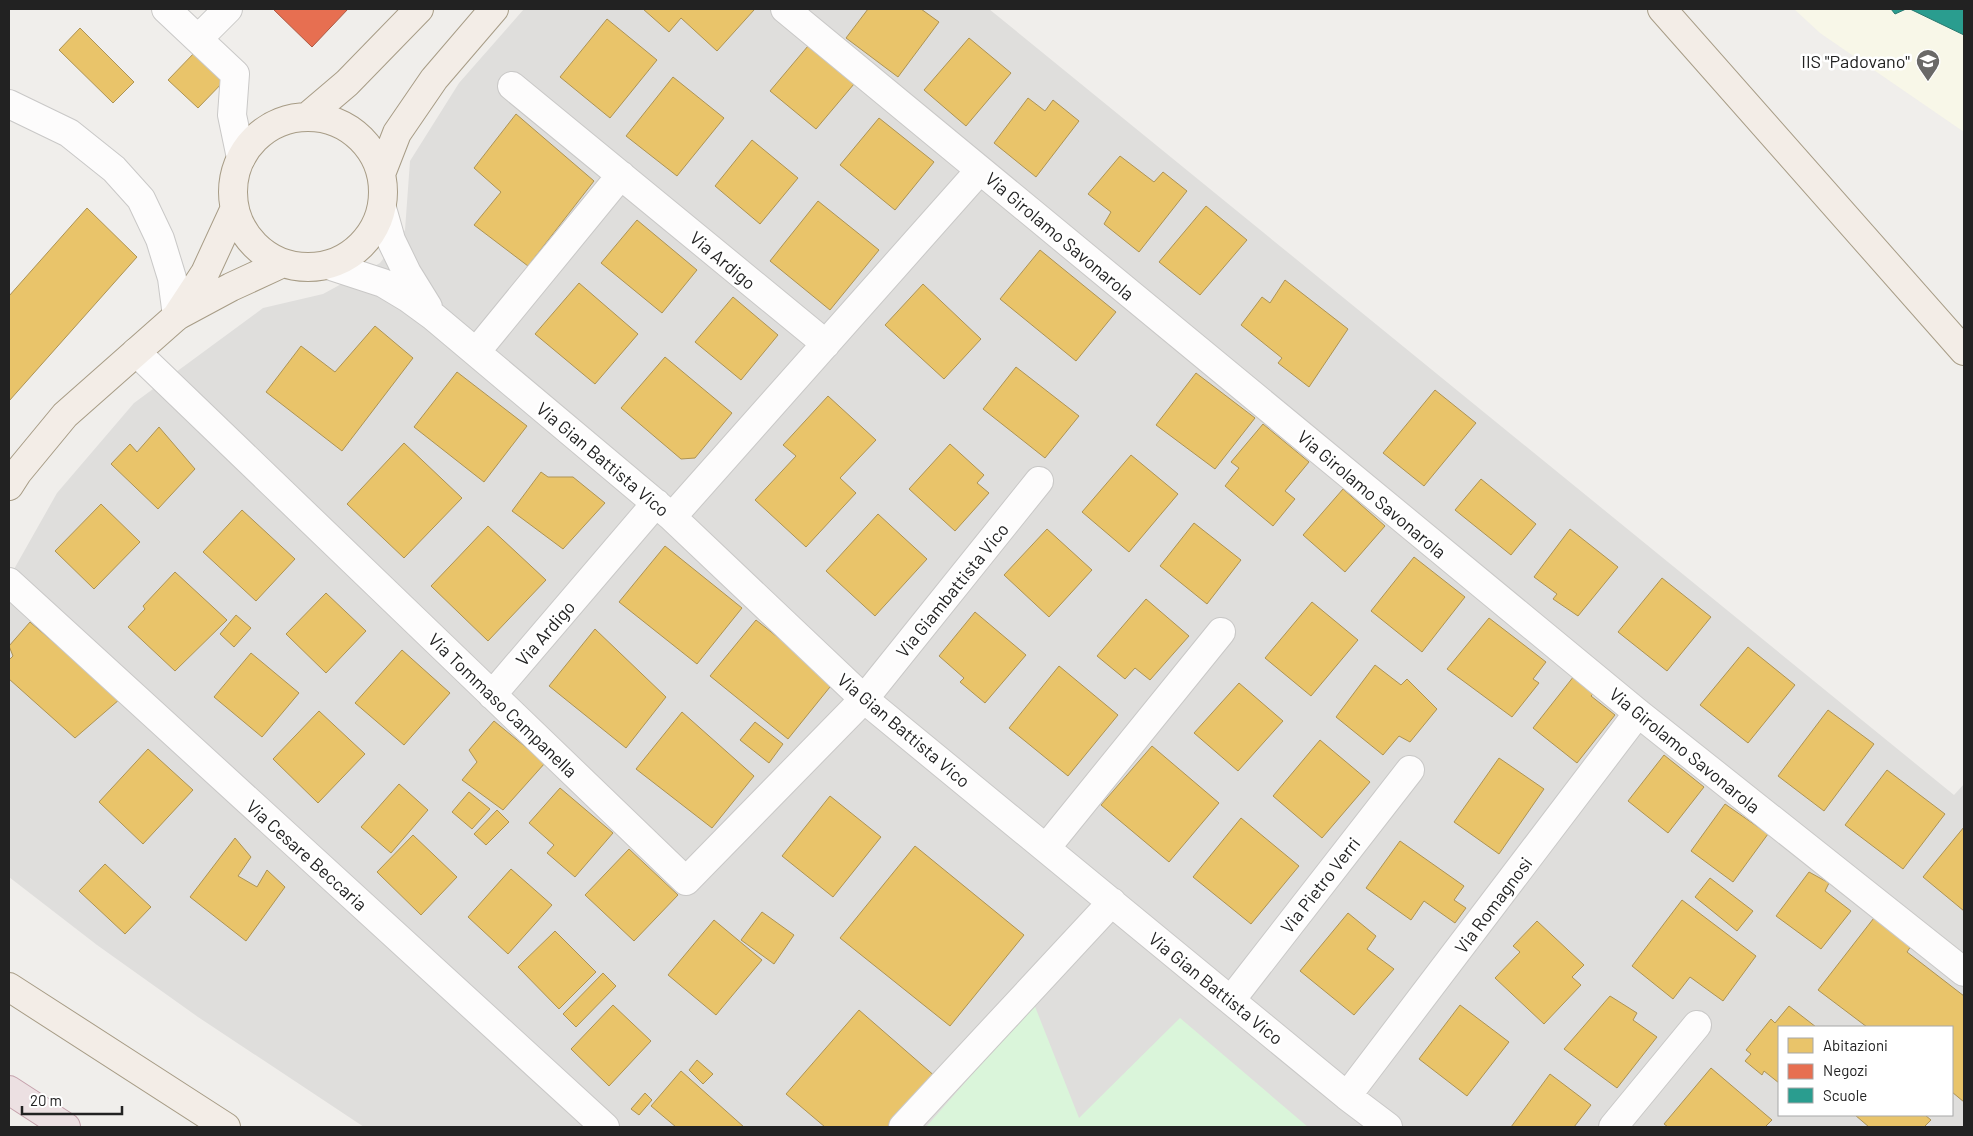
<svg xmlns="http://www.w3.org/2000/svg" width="1973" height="1136" font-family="Barlow,sans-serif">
<rect width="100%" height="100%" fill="#f0eeeb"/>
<path fill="#dfdedc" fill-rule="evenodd" d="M524 9H989L1954 795 1964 784V1127H364L198 1017 97 945 9 877V578L57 493 134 403 263 308 323 294 380 263 405 230 410 161 459 83ZM1779 1027H1952V1115H1779Z"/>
<path fill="#f8f7e8" d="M1794 9H1964V132L1820 33Z"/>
<path fill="#daf5da" d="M1034 1004 1079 1118 1180 1018 1308 1127H926Z"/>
<path fill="#e9c46a" stroke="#ad9354" d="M643 9H753L754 10 717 51 681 18 669 32Z
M868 9H921L939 22 898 77 846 38Z
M607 19 657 60 610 118 560 77Z
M80 28 134 82 113 103 59 50Z
M969 38 1011 73 966 126 924 90Z
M808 46 854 84 816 129 770 91Z
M196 51 226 79 198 108 168 80Z
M673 77 724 118 677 176 626 136Z
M1028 98 1045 111 1053 100 1079 121 1036 177 994 143Z
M516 114 594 181 528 266 474 225 501 192 474 168Z
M879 118 934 162 895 210 840 165Z
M752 140 798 178 760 224 715 186Z
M1120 156 1154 182 1163 172 1187 191 1139 252 1104 224 1111 212 1088 194Z
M818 201 879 250 830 310 770 261Z
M1206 206 1247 240 1200 295 1159 262Z
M87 208 137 257 9 401V296Z
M637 220 697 270 662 313 601 263Z
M1040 250 1116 312 1076 361 1000 299Z
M1285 280 1348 329 1309 387 1278 363 1282 358 1241 325 1262 297 1270 303Z
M579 283 638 334 595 384 535 334Z
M923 284 981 339 944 379 885 325Z
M733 297 778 335 741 380 695 342Z
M375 326 413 358 342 451 266 392 301 346 335 372Z
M665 357 732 413 695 458 681 459 621 408Z
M1016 367 1079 416 1045 458 983 409Z
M457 372 527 426 484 482 414 427Z
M1196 373 1255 418 1215 469 1156 425Z
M1435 390 1476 423 1424 486 1383 453Z
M828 396 876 440 840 478 856 493 806 547 755 500 796 456 783 445Z
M1263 424 1309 462 1285 491 1295 499 1273 526 1225 486 1239 468 1231 462Z
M159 427 195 469 158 509 111 464 130 444 137 452Z
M404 443 462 498 404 558 347 504Z
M950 444 984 475 977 483 989 493 955 531 909 489Z
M1131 455 1178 494 1129 552 1082 512Z
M541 472 548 477H573L605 503 563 549 512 511Z
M1481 479 1536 524 1511 555 1455 510Z
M1343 489 1385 526 1345 572 1303 535Z
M101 504 140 542 94 589 55 551Z
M242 510 295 559 256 601 203 552Z
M878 514 927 559 875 616 826 571Z
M1194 523 1241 560 1207 604 1160 566Z
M488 526 546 580 488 641 431 586Z
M1047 529 1092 570 1049 617 1004 575Z
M1570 529 1618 567 1578 616 1553 599 1557 594 1534 577Z
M665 546 742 608 697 664 619 602Z
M1414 557 1465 597 1422 652 1371 611Z
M175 572 227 620 175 671 128 627 145 609 143 606Z
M1662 578 1711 617 1667 671 1618 632Z
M326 593 366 631 326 673 286 634Z
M1146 599 1189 636 1150 680 1135 668 1125 679 1097 656Z
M1312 602 1358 640 1311 696 1265 658Z
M975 612 1026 655 985 703 960 682 964 678 939 656Z
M236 615 251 628 234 647 220 634Z
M1489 618 1546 662 1533 679 1539 683 1512 717 1447 669Z
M756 620 834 682 788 739 710 676Z
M30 622 120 699 75 738 9 679V660L13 656 9 646Z
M595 629 666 697 626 748 549 686Z
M1748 647 1795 685 1748 743 1700 705Z
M402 650 450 693 404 745 355 703Z
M251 653 299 693 262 737 214 697Z
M1375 665 1401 685 1407 679 1437 709 1410 742 1399 736 1383 755 1336 717Z
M1059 666 1118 715 1068 776 1009 728Z
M1574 676 1595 692 1591 696 1615 715 1577 763 1533 728Z
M1239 683 1283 721 1238 771 1194 733Z
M1828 710 1874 744 1824 811 1778 776Z
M319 711 365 754 318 803 273 759Z
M682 712 754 776 712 828 636 769Z
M494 721 545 763 503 810 462 780 477 762 469 750Z
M755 722 783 744 769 763 740 740Z
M1320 740 1370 782 1322 838 1273 796Z
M1152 746 1219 803 1169 862 1101 805Z
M148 749 193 790 143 844 99 802Z
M1664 755 1704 787 1668 833 1628 801Z
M1499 758 1544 789 1499 854 1454 822Z
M1887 770 1945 814 1903 869 1845 825Z
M399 784 428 810 391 853 361 827Z
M560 788 613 833 575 877 547 853 554 845 529 823Z
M469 792 490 809 472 829 452 812Z
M830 796 881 837 833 897 782 856Z
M1725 804 1768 834 1733 882 1691 851Z
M497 810 509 822 486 845 474 834Z
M1241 818 1299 866 1251 924 1193 877Z
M1964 827V911L1923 877Z
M413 835 457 877 421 915 377 872Z
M235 838 251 857 238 876 257 887 267 870 285 887 246 941 190 897Z
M1400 841 1464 886 1454 900 1466 908 1455 923 1424 901 1411 920 1366 888Z
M915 846 1024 935 950 1026 840 938Z
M629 849 678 895 634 941 585 895Z
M105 864 151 907 125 934 79 891Z
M511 869 552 905 508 954 468 917Z
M1809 872 1829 883 1825 891 1851 911 1821 949 1776 916Z
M1710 878 1753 911 1737 931 1695 897Z
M1682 900 1756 956 1723 1001 1690 977 1673 999 1632 966Z
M762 912 794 935 774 964 741 940Z
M1348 913 1376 936 1367 949 1394 969 1354 1015 1300 971Z
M1877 914 1911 946 1907 952 1964 996V1102L1952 1092V1027H1867L1818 990Z
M714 920 762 960 716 1015 668 975Z
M1537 921 1584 965 1572 977 1581 985 1544 1024 1495 978 1520 952 1513 946Z
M555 931 596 972 559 1009 518 967Z
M603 973 616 986 576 1027 563 1014Z
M1610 996 1637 1013 1633 1020 1657 1037 1617 1088 1564 1049Z
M613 1005 651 1041 609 1086 571 1049Z
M1460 1005 1509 1042 1467 1096 1419 1059Z
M1789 1006 1816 1027H1779V1083L1764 1071 1762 1075 1745 1061 1751 1054 1746 1050 1771 1019 1775 1023Z
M859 1010 937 1078 894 1127H825L786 1094Z
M697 1060 713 1074 703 1084 689 1070Z
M1711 1068 1772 1120 1765 1127H1668L1664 1124Z
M681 1071 744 1127H676L651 1106Z
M1550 1074 1591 1105 1574 1127H1511Z
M645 1093 652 1100 639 1115 631 1109Z
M1855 1115H1925L1931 1120 1924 1127H1869Z"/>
<path fill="#e76f51" stroke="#ac5843" d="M273 9H348L312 47Z"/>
<path fill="#2a9d8f" stroke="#28786e" d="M1891 9H1906L1895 14Z
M1910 9H1964V35Z"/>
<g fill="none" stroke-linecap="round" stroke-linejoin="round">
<g stroke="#c9c8c7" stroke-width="30">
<path id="minor" d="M166 9 235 74 232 115 241 158
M785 9 1638 713 1964 972
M198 39 228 9
M512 86 826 344
M9 104 69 133 114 169 141 199 160 239 172 278 177 316
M382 208 391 240 407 273 428 307
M328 265 383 283 408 298 434 317 672 517 864 699 1347 1096 1388 1127
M136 352 686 881 864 699 1039 481
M476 352 621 175
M672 517 980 170
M9 582 605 1127
M492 695 656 503
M1046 848 1221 632
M1231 1000 1410 770
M1347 1096 1638 713
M903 1127 1112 902
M1613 1127 1697 1025"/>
</g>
<g stroke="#a79c86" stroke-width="30">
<path id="major" d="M1662 9 1964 351
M307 117 347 83 419 9
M233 192a75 75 0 1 1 150 0a75 75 0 1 1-150 0Z
M381 174 397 133 434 79 494 9
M178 314 205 273 234 210
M9 486 18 472 65 415 177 316 231 287 283 263
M9 987 226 1127"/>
</g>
<g stroke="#c5a2ac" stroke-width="30">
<path id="highway" d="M9 1090 66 1127"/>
</g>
<use href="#minor" stroke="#fdfcfc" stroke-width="28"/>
<use href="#major" stroke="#f3ede7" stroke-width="28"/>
<use href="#highway" stroke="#ece0e2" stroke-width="28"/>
</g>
<defs>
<g id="school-pin" transform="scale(1.25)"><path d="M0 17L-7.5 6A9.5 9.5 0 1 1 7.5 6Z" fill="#6a6968" stroke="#fff"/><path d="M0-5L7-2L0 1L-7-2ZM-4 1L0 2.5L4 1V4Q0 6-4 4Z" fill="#fff"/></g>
</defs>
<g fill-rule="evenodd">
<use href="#school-pin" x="1928" y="61"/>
</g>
<g text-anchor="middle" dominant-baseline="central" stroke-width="5" stroke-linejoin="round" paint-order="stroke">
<g font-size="18" fill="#222" stroke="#fff" text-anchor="end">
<text x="1910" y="61">IIS "Padovano"</text>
</g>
<g font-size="18" fill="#222" stroke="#fff">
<text transform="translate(1060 236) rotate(40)">Via Girolamo Savonarola</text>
<text transform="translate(723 260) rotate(40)">Via Ardigo</text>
<text transform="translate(603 459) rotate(40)">Via Gian Battista Vico</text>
<text transform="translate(1372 494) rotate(40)">Via Girolamo Savonarola</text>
<text transform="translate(952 590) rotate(-51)">Via Giambattista Vico</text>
<text transform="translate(545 633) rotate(-49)">Via Ardigo</text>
<text transform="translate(503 705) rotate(44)">Via Tommaso Campanella</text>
<text transform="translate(904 730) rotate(40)">Via Gian Battista Vico</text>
<text transform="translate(1685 750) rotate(39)">Via Girolamo Savonarola</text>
<text transform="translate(307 855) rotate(42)">Via Cesare Beccaria</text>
<text transform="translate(1320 885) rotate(-52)">Via Pietro Verri</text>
<text transform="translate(1493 905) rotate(-53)">Via Romagnosi</text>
<text transform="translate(1216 988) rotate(39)">Via Gian Battista Vico</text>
</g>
</g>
<rect width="1973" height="1136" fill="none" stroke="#222222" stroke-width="20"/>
<rect x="1778" y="1026" width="175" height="90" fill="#ffffff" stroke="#a7a7a7"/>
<rect x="1788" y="1038" width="25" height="15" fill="#e9c46a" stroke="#a7a7a7"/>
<text x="1823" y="1051" font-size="15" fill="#222222">Abitazioni</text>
<rect x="1788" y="1064" width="25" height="15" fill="#e76f51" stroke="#a7a7a7"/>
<text x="1823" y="1076" font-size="15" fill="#222222">Negozi</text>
<rect x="1788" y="1088" width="25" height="15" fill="#2a9d8f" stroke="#a7a7a7"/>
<text x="1823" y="1101" font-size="15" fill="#222222">Scuole</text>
<path d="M22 1106v8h100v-8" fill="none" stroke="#222222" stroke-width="2.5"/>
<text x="30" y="1106" font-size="15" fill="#222222" stroke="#ffffff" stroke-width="4" paint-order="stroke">20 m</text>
</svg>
